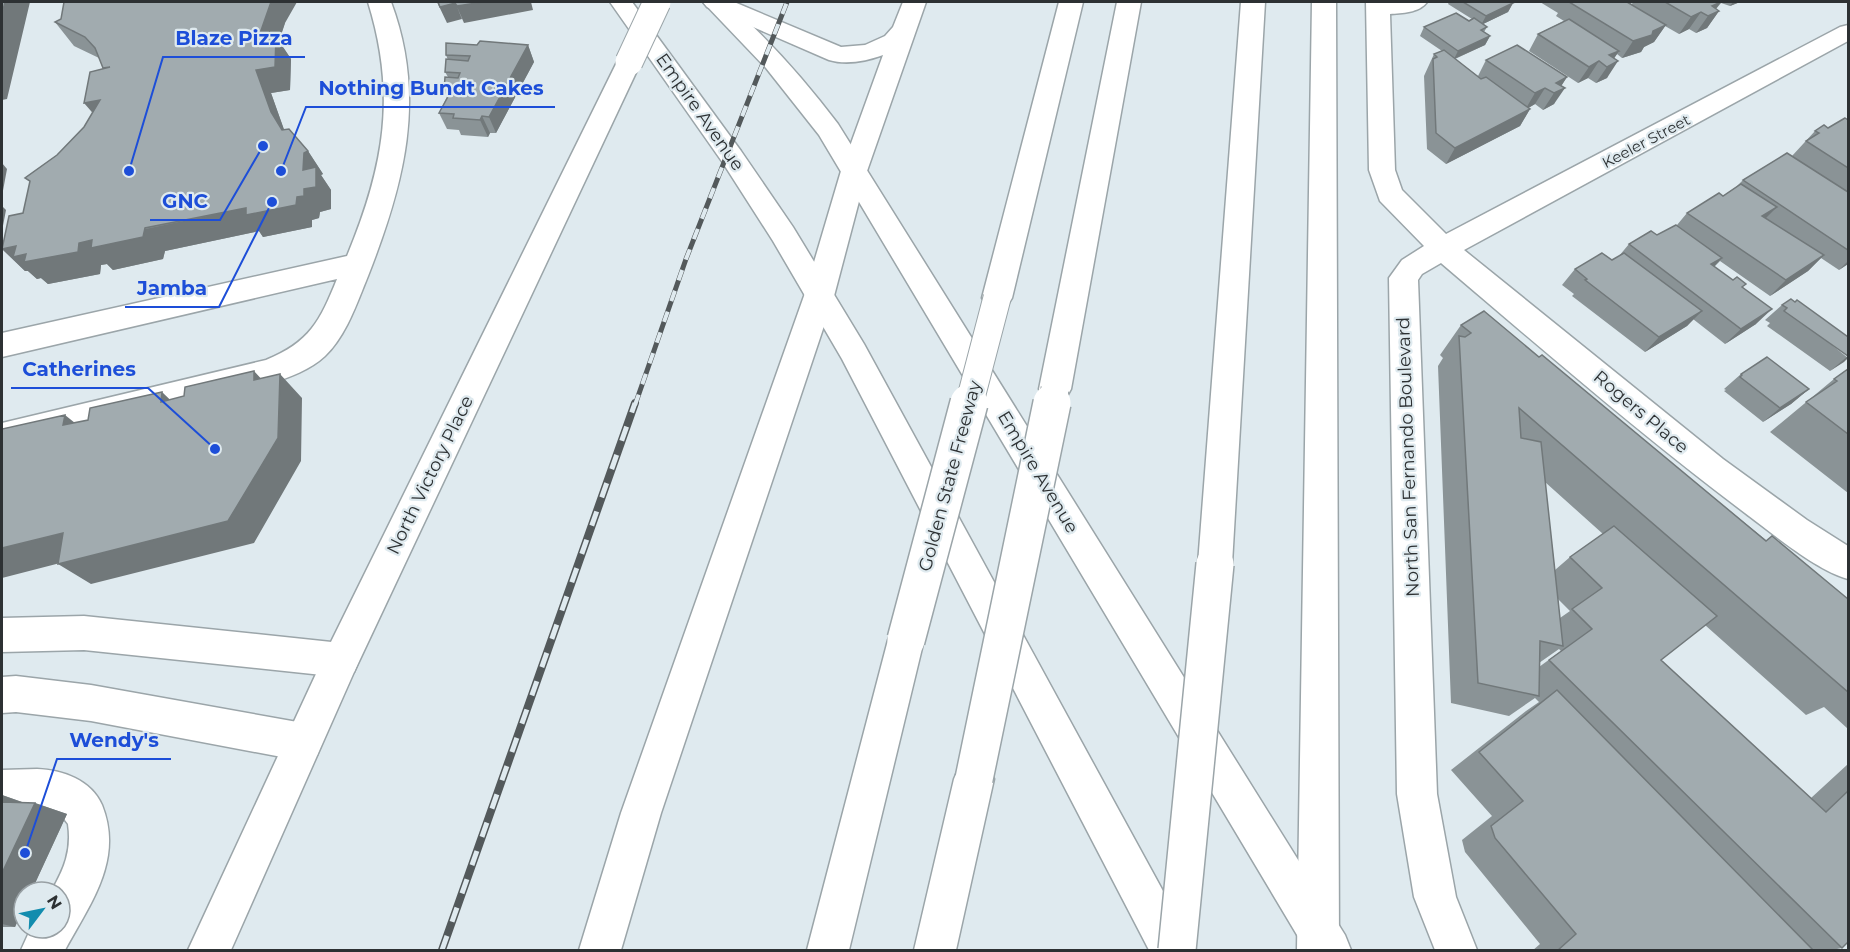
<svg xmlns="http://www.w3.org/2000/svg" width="1850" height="952" font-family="Montserrat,sans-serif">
<rect width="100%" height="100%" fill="#dfeaef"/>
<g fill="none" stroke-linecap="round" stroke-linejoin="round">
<g stroke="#9ba5a9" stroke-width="3">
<path id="minor" d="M368 2H391C427 98 404 184 368 276 357 303 346 336 325 356 310 370 290 377 272 383L2 449V423L266 360C310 342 320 321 337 279L2 357V333L347 256C384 167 397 95 368 2Z
M1366 2H1427C1419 13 1402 13 1390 14L1395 170 1402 190 1446 234 1840 27 1848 25V41L1464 250 1723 459 1807 520 1848 546V579C1816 570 1773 534 1745 513 1640 434 1541 348 1441 263L1422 274 1418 280 1437 794 1456 897 1477 950H1435L1414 897 1397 794 1389 278 1402 260 1424 246 1380 201 1369 170Z
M84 616 341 643 354 648 359 660 354 672 341 677 84 650 2 652V618Z
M16 676 91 685 303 723 317 729 322 742 317 755 303 761 91 721 16 712 2 713V677Z
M37 769C63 770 91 780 102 805 124 860 90 904 65 950H21L31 928H60V892H51C64 869 72 851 68 824 53 801 25 810 2 810V770Z"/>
</g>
<g stroke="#9ba5a9" stroke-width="3">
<path id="major" d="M610 2H632L741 151 793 227 864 344 1187 935 1193 950H1149L842 359 773 241 723 163Z
M703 2H727C768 39 805 80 838 124L1345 935 1351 950H1306L819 135 766 68Z
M629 54 638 57 641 62 354 672 231 950H188L328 648 617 62 620 57Z"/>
</g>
<g stroke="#9ba5a9" stroke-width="3">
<path id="highway" d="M703 2H734L841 47 865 45 885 36 893 27 903 2H926L867 171 834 296 661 813 621 950H579L621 813 804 296 841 171 883 55C867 61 846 65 829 60L707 7Z
M1059 2H1083L1012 298 1007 306 997 309 987 306 982 298Z
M1117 2H1141L1071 389 1066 398 1055 402 1044 398 1039 389Z
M1241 2H1265L1232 564 1227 575 1215 580 1203 575 1198 564Z
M1312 2H1336L1339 950H1297Z
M906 623 919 628 924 640 849 950H807L888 640 893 628Z
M974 759 988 765 994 779 956 950H914L954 779 960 765Z"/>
</g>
<use href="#minor" fill="#fff" fill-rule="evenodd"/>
<use href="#major" fill="#fff" fill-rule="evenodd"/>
<use href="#highway" fill="#fff" fill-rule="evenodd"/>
<g stroke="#53595b" stroke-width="5">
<path id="rail-far1" d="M635 405 686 259 787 2"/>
</g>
<g stroke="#53595b" stroke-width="8">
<path id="rail" d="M442 950 635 403"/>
</g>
<use href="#rail-far1" stroke="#dfeaef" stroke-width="4" stroke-dasharray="11" stroke-linecap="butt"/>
<use href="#rail" stroke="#dfeaef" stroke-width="5" stroke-dasharray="15" stroke-linecap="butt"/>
<g stroke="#9ba5a9" stroke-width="29" stroke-linecap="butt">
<path id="major-bridge" d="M629 62 657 2"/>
</g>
<g stroke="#9ba5a9" stroke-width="29" stroke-linecap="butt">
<path id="highway-bridge-far1" d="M969 405 997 298
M1052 405 1055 389"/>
</g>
<g stroke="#9ba5a9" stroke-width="40" stroke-linecap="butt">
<path id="highway-bridge" d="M906 640 969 403
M974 779 1052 403
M1177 950 1215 564"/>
</g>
<use href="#major-bridge" stroke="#fff" stroke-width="27"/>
<use href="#highway-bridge-far1" stroke="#fff" stroke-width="27"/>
<use href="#highway-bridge" stroke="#fff" stroke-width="37"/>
</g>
<path fill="#8a9396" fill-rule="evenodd" d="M1449 2H1511L1513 3 1508 12 1483 24 1487 27 1484 32 1490 36 1485 45 1455 59 1478 76 1486 60 1567 77 1561 86 1554 104 1543 110 1535 104 1528 108 1530 109 1520 126 1446 164 1427 149 1424 76 1434 54 1442 51 1420 36 1424 27 1469 21 1472 19 1448 4Z
M1540 2H1627L1632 4 1633 2H1740L1730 6 1721 3 1716 9 1719 11 1707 28 1696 33 1689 29 1679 34 1665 26 1654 42 1644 47 1641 52 1622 58 1617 54 1614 58 1607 78 1596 83 1588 78 1578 83 1529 51 1538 34 1564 21 1556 16 1558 13Z
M55 22 285 23 279 41 291 59 290 90 271 93 284 130 308 151 323 174 321 175 331 190V209L320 212 319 218 312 220V227L263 237 259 231 165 251 163 259 113 270 107 264 101 265 100 274 48 284 41 278 37 279 28 271H25L2 249 23 213 30 182 25 178 57 155 84 127 93 113 103 69 99 58 74 46Z
M477 45H528L534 62 496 133H490L488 137 461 135 459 130 447 129 439 113 447 97 444 90 448 77 445 72 448 60 446 55Z
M1848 120V264L1839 270 1821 258 1808 271 1770 296 1720 261 1714 267 1743 287 1756 324 1725 344 1693 319 1687 326 1645 352 1572 296 1574 294 1562 285 1575 269 1612 260 1619 256 1629 244 1657 235 1677 225 1687 213 1723 196 1736 187 1743 180 1792 156 1815 131 1828 128Z
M1782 305 1848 358 1830 371 1767 326 1770 323 1765 320Z
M1461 325 1539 357 1766 540 1848 599V729L1824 707 1806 715 1705 625 1661 660 1811 798 1848 764V942L1842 948 1827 951H1532L1540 944 1465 852 1462 840 1492 816 1451 770 1526 711 1539 702 1535 698 1509 716 1451 703 1438 366 1443 358 1440 355ZM1545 482 1603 534 1570 557 1555 570ZM1558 599 1570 611 1560 618ZM1559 649 1561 651 1539 667V663Z
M1848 369V493L1770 432 1834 379Z
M1741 374 1809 389 1791 404 1763 422 1724 391 1726 390 1724 389Z
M2 795 25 803H35L67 814 31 892H24V907L15 927H2Z"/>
<path fill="#71787a" d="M5 2H30L7 99 2 100V14Z
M271 2H297L285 23 279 41 291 59 290 90 271 93 286 135 271 112 256 70 258 39Z
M437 2H531L533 10 464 23 457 7 462 19 447 23Z
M1721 2 1712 14 1719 11 1707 28 1696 33 1708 16 1712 6Z
M1733 2H1740L1730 6Z
M1513 3 1508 12 1481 25 1486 16Z
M1701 12 1689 29 1679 34 1691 17Z
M1666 25 1654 42 1644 47 1641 52 1622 58 1633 41Z
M1490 36 1485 45 1454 59 1458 51Z
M528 45 534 62 496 133 489 117Z
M1619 51 1609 66 1618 61 1607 78 1596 83 1607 67 1609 55Z
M1599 61 1588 78 1578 83 1589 67Z
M1567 77 1558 91 1565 88 1554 104 1543 110 1554 93 1556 83Z
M1545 88 1535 104 1525 110 1535 93Z
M100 100 104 126 84 103Z
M1530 109 1520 126 1446 164 1455 148Z
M482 116 490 133 488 137 480 120Z
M308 151 323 174 321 175 331 190V209L320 212 319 218 312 220V227L263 237 259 231 165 251 163 259 113 270 107 264 101 265 100 274 48 284 41 278 37 279 28 271H25L2 249 16 246 79 243 297 197 303 170 304 153Z
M2 163 7 169 2 196Z
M2 206 6 210 2 231Z
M1777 207 1761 223 1762 216Z
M1824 255 1808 271 1770 296 1786 280Z
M1722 258 1707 274 1711 264Z
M1848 261V264L1839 270Z
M1772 309 1756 324 1725 344 1741 329Z
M1702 311 1687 326 1645 352 1659 337Z
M1848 356V358L1844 362 1830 371Z
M254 371 277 396 254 380Z
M280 374 302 398 301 461 254 543 91 584 58 564Z
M1809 389 1791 404 1763 422 1780 408Z
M162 392 188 417 161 402Z
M65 415 95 439 63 425Z
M63 533 95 554 2 578V548Z
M2 795 33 806 2 804Z
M35 803 67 814 31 892H24V907L15 927 2 924V873Z"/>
<path fill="#a1abaf" stroke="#71787a" stroke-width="1.5" d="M2 2H5L2 14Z
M64 2H271L258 39 276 36 275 67 256 70 271 112 282 130 289 129 308 151 304 153 303 170 316 167V187L304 189V196L297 197 296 205 246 215V208L145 228 143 237 91 248 92 240 79 243 78 252 24 262 26 254 13 257 16 246 2 249 9 216 23 213 30 181 25 178 57 155 84 127 100 100 84 103 90 72 110 67 103 68 95 48 85 37 55 22 61 19Z
M438 2H483L457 6 455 3 440 7Z
M1463 2H1511L1513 3 1486 16Z
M1569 2H1627L1666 25 1653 31 1652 35 1633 41Z
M1665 2H1721L1712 6 1719 11 1708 16 1701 12 1691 17Z
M1456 13 1469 21 1474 18 1487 27 1481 30 1490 36 1458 51 1424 27Z
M1569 19 1619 51 1609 55 1618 61 1607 67 1599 61 1589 67 1538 34Z
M480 41 528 45 489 117 482 116 480 120 453 118 454 114 439 113 451 91 444 90 445 77 458 78 460 73 445 72 446 59 468 61 470 56 446 55V43L477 45Z
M1517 45 1567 77 1556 83 1565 88 1554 93 1545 88 1535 93 1486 60Z
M1444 50 1481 79 1486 77 1530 109 1455 148 1436 133 1433 59 1437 57 1434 54Z
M1845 118 1848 120V168L1806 141 1819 133 1815 131 1824 125 1828 128Z
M1787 153 1848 192V250L1743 180Z
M1741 184 1777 207 1762 216 1824 255 1786 280 1687 213 1719 193 1723 196Z
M1676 225 1722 258 1711 264 1733 280 1737 277 1746 284 1742 287 1772 309 1741 329 1629 244 1651 231 1657 235Z
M1602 253 1612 260 1624 253 1702 311 1659 337 1585 280 1587 279 1575 269Z
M1791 299 1795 302 1797 300 1848 337V356L1784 311 1787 308 1782 305Z
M1484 311 1539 357 1542 355 1766 541 1772 536 1848 599V692L1519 408 1521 438 1541 442 1563 646 1540 641 1539 696 1478 683 1459 336 1465 337 1471 333 1461 325Z
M1767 357 1809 389 1780 408 1740 377 1742 375 1741 374Z
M1848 369V434L1806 402 1837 381 1834 379Z
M254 371V380L280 374 278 438 228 521 58 564 63 533 2 548V429L65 415 63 425 88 420 90 408 162 392 161 402 184 396 185 387Z
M1614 526 1717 616 1661 660 1826 812 1848 791V942L1842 948 1549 660 1592 629 1572 609 1602 588 1570 557Z
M1557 690 1814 951H1557L1576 934 1495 838 1491 826 1523 801 1479 752Z
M2 802 35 803 2 873Z"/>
<g text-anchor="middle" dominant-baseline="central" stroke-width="4.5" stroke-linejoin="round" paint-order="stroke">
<g font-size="15" fill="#2d3133" stroke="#dfeaef">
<text transform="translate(1646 141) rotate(-28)">Keeler Street</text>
</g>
<g font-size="18" fill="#2d3133" stroke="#dfeaef">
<text transform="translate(700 112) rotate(55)">Empire Avenue</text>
<text transform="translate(1641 412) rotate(40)">Rogers Place</text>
<text transform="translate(1408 457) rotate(-92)">North San Fernando Boulevard</text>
<text transform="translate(1038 472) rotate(59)">Empire Avenue</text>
<text transform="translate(430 475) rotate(-64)">North Victory Place</text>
<text transform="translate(950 476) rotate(-75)">Golden State Freeway</text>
</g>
</g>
<path fill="none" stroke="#1d4ed8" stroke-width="2" d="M129 171L163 57H305M281 171L306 107H555M263 146L220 220H150M272 202L219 307H125M215 449L148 388H11M25 853L57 759H171"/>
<g fill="#1d4ed8" stroke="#dfeaef" stroke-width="2">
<circle cx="129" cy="171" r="6"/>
<circle cx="281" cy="171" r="6"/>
<circle cx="263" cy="146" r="6"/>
<circle cx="272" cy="202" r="6"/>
<circle cx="215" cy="449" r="6"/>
<circle cx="25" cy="853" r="6"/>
</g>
<g font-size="20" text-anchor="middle" font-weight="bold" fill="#1d4ed8" stroke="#dfeaef" stroke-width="4.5" stroke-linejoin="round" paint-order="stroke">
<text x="234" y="45">Blaze Pizza</text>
<text x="431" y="95">Nothing Bundt Cakes</text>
<text x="185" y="208">GNC</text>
<text x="172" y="295">Jamba</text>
<text x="79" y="376">Catherines</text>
<text x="114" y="747">Wendy's</text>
</g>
<rect width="1850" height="952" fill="none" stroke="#2d3133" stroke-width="6"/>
<g transform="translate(42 910) rotate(58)"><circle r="28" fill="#dfeaef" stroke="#98a0a4" stroke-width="1.5"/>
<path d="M0-4.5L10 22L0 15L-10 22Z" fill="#128cae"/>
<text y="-9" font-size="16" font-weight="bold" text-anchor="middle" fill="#2d3133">N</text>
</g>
</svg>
